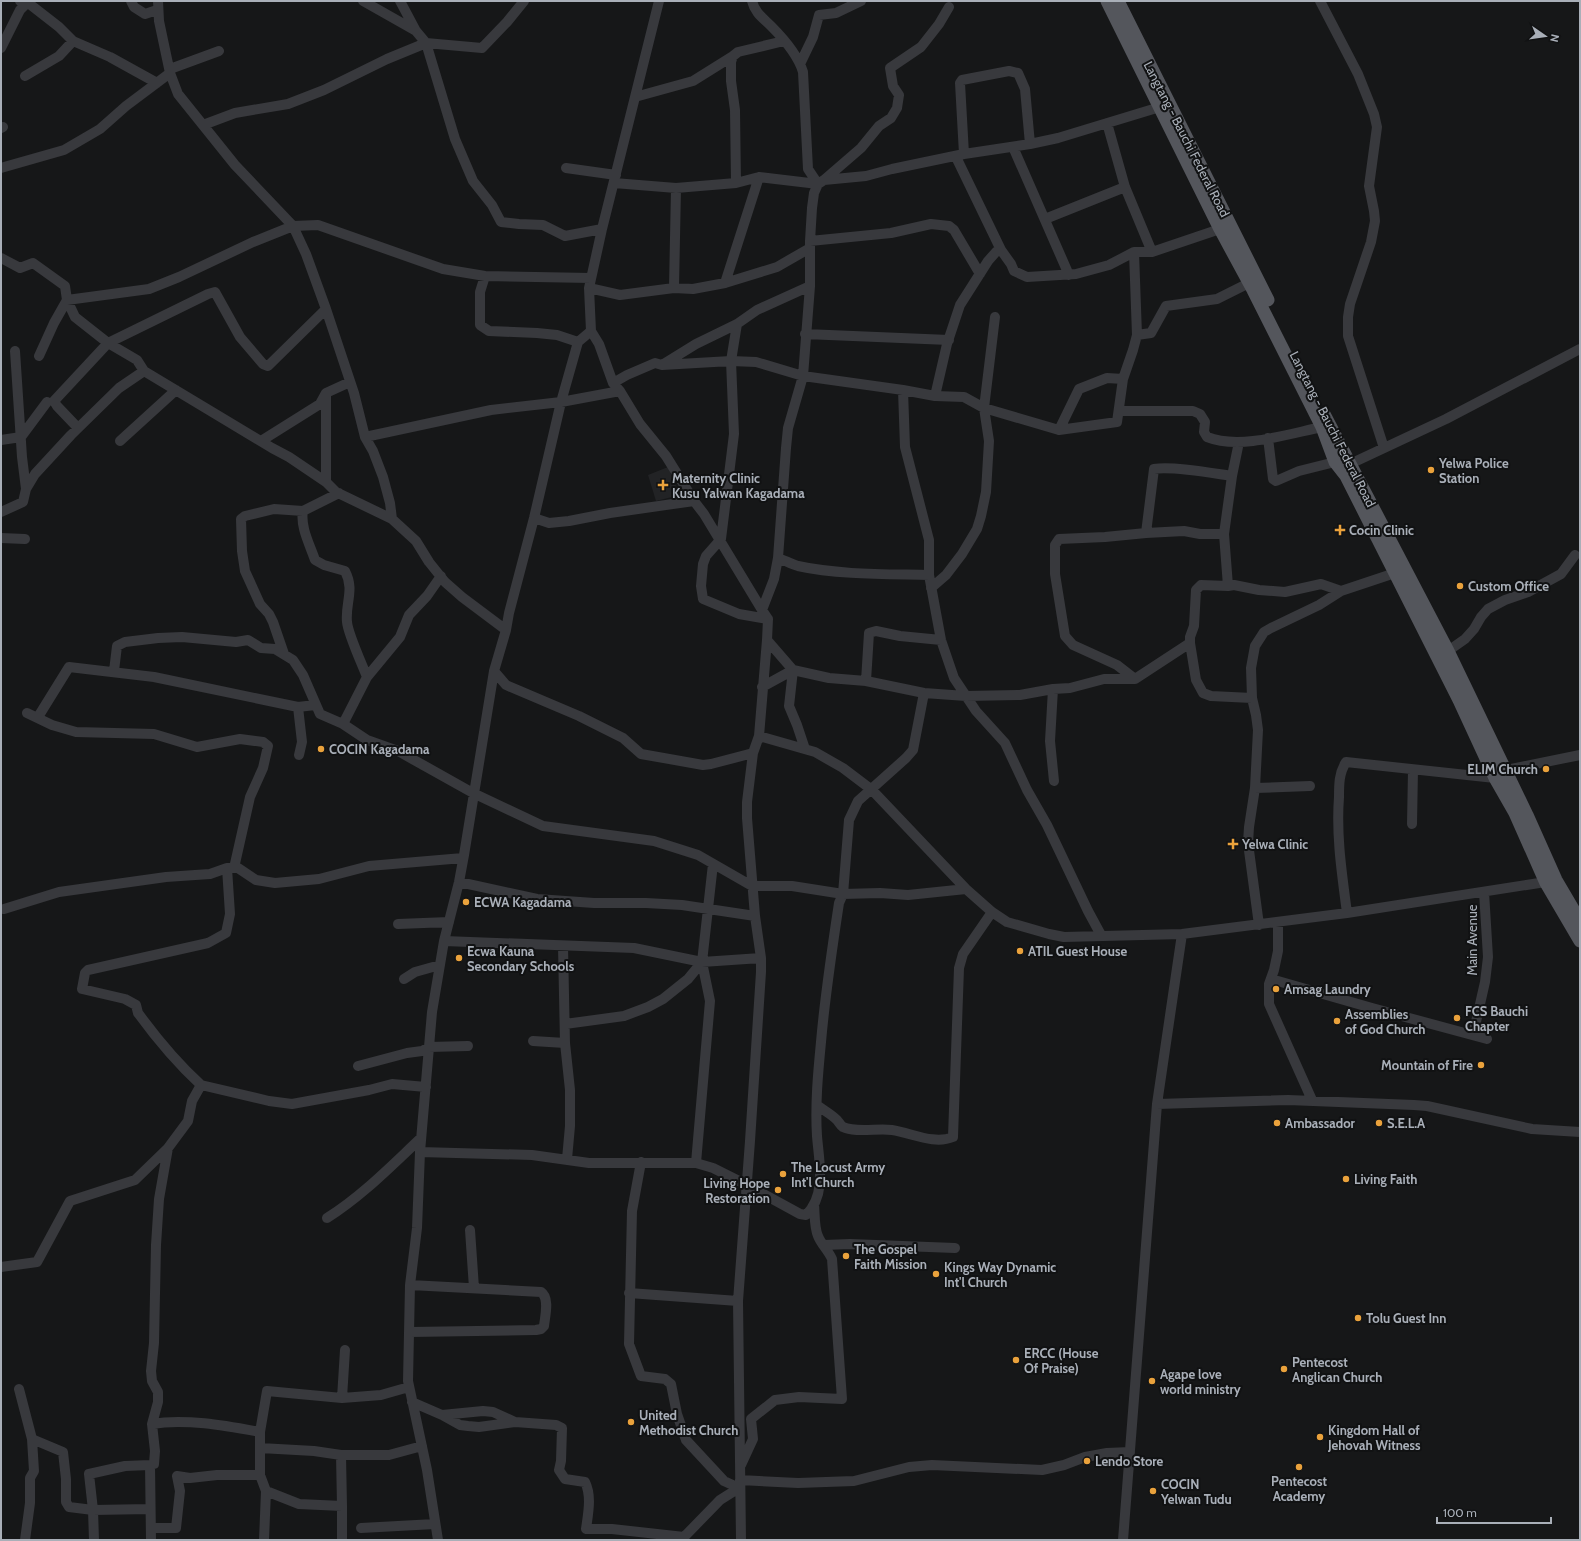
<svg xmlns="http://www.w3.org/2000/svg" width="1581" height="1541" font-family="Cabin,sans-serif">
<rect width="100%" height="100%" fill="#161718"/>
<path fill="#222325" d="M668 467 680 495 656 501 648 475Z"/>
<g fill="none" stroke-linecap="round" stroke-linejoin="round">
<path stroke="#38393d" stroke-width="10" d="M20 1 27 2 59 27 73 41 110 57 157 83
M131 1 134 7 145 14 157 10
M158 1 159 21 170 73 178 94 235 165 293 226 318 225 443 269 485 276 591 278
M363 1 416 31 426 43 455 139 473 181 492 205 501 222 519 224 543 225 565 236 602 229
M400 1 416 31
M752 1C755 13 763 18 771 26 783 38 798 55 803 72L808 169 818 184
M1320 1 1358 74 1374 114 1377 127 1369 186 1374 211 1375 221 1371 242 1350 304 1348 317V336L1384 448
M1 48 20 10 29 1
M800 64 813 37 819 15 836 13 861 1
M170 69 219 51
M25 76 59 56 73 41
M635 97 693 81 733 56
M1107 123 1125 187 1152 252
M203 125 235 113 288 104 324 90 387 59 426 43 482 48 507 22 524 1
M1 128 3 127
M1013 147 1069 275
M964 154 960 83 962 80 1009 71 1018 73 1025 89 1030 144
M956 157 1001 250 1011 264 1014 271 1027 277 1076 274 1109 265 1134 252H1152L1220 229
M1 168 64 150 100 129 126 106 170 73
M566 168 616 175
M824 180 861 148 879 126 891 118 897 108 899 95 893 86 890 68 921 47 939 24 949 7
M614 183 676 188 736 183 759 177 818 184
M736 183 735 110 731 81V62L733 56 738 52 784 41
M1045 219 1125 187
M810 241 891 233 931 224 949 226 954 230 980 274
M1 258 20 268 33 263 65 286 67 300 75 317 108 343 137 360 144 371
M485 276 480 292V325L489 331 537 333 557 335 578 342
M725 283 759 177
M589 288 620 295 674 288 693 289 725 283 777 267 810 248
M674 288 676 188
M737 324 731 361 734 434 721 539 706 556 703 564 701 586 703 599 739 614 768 619
M591 331 599 344 613 383 620 391 640 424 666 456 694 501 704 514 762 610
M805 334 949 340
M1137 335 1151 333 1166 306 1217 299 1249 283
M15 351 22 457 26 489
M39 356 54 323 67 300 149 289 179 277 253 242 293 226 306 254 326 309 354 393 365 437 373 451 383 477 390 503 392 519
M662 365 731 361 756 362 803 376 903 390 935 396 964 397 984 408 1059 430 1117 422 1123 379 1133 350 1137 335 1134 252
M613 383 627 375 655 363 662 365 696 344 737 324 757 310 810 286
M903 390 905 447 929 540V575L941 640 954 678 976 711 1005 743 1027 790 1047 825 1088 911 1101 935
M326 396V482
M935 396 947 344 960 305 988 261 996 252 1001 250
M1119 411H1193L1200 414 1205 422 1204 432 1207 437C1240 450 1288 434 1322 427
M78 428 57 406 54 401 108 343 208 294 215 292 240 337 263 364 268 366 326 309
M1059 430 1079 389 1107 378 1123 379
M365 437 491 410 561 402 620 391
M1268 438 1273 479 1276 481 1299 471 1335 462
M1 440 21 437 47 402
M120 441 176 390
M261 441 320 404 326 393 350 382
M1239 442 1232 476 1224 534 1228 586 1234 585 1259 590 1285 592 1321 584 1341 591 1395 573
M1350 464 1446 419 1580 349
M303 511C300 527 310 545 315 560L324 565 345 571C355 590 345 603 347 622 348 634 362 664 367 677
M1 512 23 502 26 489 35 474 71 435 119 388 144 371 272 448 289 457 326 482 336 492 392 519 416 541 429 562 445 582 462 597 506 630
M534 518 549 523 569 521 610 513 694 501
M1146 533 1154 469C1173 466 1211 473 1232 476
M1 538 25 539
M778 558C784 560 791 564 798 566 838 575 888 574 929 575
M1228 586 1201 585 1196 590 1194 626 1190 637V643L1196 680 1203 693 1211 696 1252 698
M931 588 946 575 962 554 977 529 981 516 986 492 989 441 984 408 995 317
M767 640 793 670 829 678 866 681 924 693 966 696 1020 695 1053 689 1070 688 1104 679H1135L1190 643
M1448 651 1465 639 1474 629 1481 617 1488 609 1505 600 1528 592 1561 574 1575 555
M284 654 273 622 269 614 260 604 245 571 242 551 241 519 245 516 274 509 303 511 339 493
M793 670 789 706 797 725 805 749
M114 671 117 646 125 642 158 638 182 637 236 642 248 640 261 648 275 649 293 660 303 675 320 714 343 724 367 740 398 751 473 793 543 826 654 841 698 855 752 886H792L843 894 880 893 908 895 966 889
M494 671 506 685 579 716 623 738 641 754 703 765 711 764 753 753
M1135 679 1117 665 1073 645 1065 636 1055 574V545L1059 539 1105 537 1146 533 1184 531 1200 534H1224
M866 681 869 633 876 631 900 636 941 640
M762 687 793 670
M1053 689 1050 741 1054 781
M298 707 302 742 299 755
M27 713 52 725 76 732 154 734 197 747 240 739 263 742 268 746 263 768 250 797 234 868
M38 717 69 667 154 677 298 707 315 705
M343 724 367 677 400 637 409 615 427 596 441 576
M759 736 815 752 843 768 872 790 966 889 992 912 1007 922 1049 934 1064 937 1182 934 1347 913 1552 881
M1506 770 1580 755
M1255 788 1310 786
M1412 824 1413 770
M459 882 537 899 594 903H646L682 905 755 916
M4 909 59 892 166 877 210 874 227 868H238L256 880 275 883 319 879 369 866 463 858
M1347 913C1342 874 1336 836 1339 797 1339 784 1339 773 1346 762L1495 778
M1278 922V951L1274 970 1269 984V1004L1312 1100
M398 924 449 922
M1259 925 1248 843 1249 827 1255 788 1258 730 1256 715 1252 698 1251 668 1255 646 1264 632 1271 628 1319 605 1341 591
M444 941 634 948 702 962 761 958
M563 946 565 1043 570 1090V1126L567 1159
M404 979 415 972 440 965
M1271 979 1372 1008 1487 1039
M565 1024 624 1016 648 1007 663 999 688 979 702 962
M1473 1035 1485 982 1488 957 1484 892
M533 1041 565 1043
M358 1066 407 1053 422 1051 429 1047 468 1046
M201 1085C177 1063 157 1039 138 1013L136 1005 125 999 82 989 85 973 88 970 208 943 226 933 230 914 227 868
M1157 1104 1288 1100 1414 1105 1427 1106 1532 1129 1580 1132
M817 1105C823 1110 831 1114 837 1120 839 1122 840 1125 843 1127 855 1133 878 1128 892 1130 912 1133 934 1145 953 1137L959 968 963 954 992 912
M420 1152 532 1155 589 1163H696L713 1168 747 1185 800 1214 806 1215C827 1195 819 1162 817 1136 815 1105 818 1073 821 1042 825 995 832 949 839 903L843 894 849 820 858 801 906 758 913 750 924 693
M641 1162 632 1211 629 1344 641 1376 665 1379 671 1384 677 1414 686 1440 724 1481 739 1488
M696 1163 710 1001 702 962 713 864
M327 1218C362 1196 391 1166 421 1138
M470 1230 474 1288
M824 1245 850 1244 955 1248
M1 1267 37 1262 70 1201 135 1180 168 1148 188 1121 192 1101 201 1085 269 1101 292 1104 369 1090 392 1084 426 1087
M629 1293 738 1301
M410 1332 536 1330 541 1329 544 1326C545 1316 550 1298 541 1292L410 1285
M345 1350 342 1398 381 1395 409 1387
M19 1389 32 1439 34 1471 30 1478V1503L25 1540
M412 1402 442 1415 483 1411 493 1412 515 1422
M442 1415 460 1425 468 1426 479 1427 515 1422 556 1425 562 1428 561 1461 559 1470 565 1479 585 1482C592 1496 588 1514 586 1529H612L684 1537
M152 1424C185 1418 227 1426 260 1432
M32 1439 63 1452 66 1479V1502L69 1507 93 1510 150 1509
M260 1448V1432L267 1391 342 1398
M741 1465 753 1439 751 1419 775 1400 799 1397 842 1399 832 1259C828 1250 821 1244 818 1236 814 1227 815 1214 814 1204
M740 1480 798 1483 854 1481 909 1467 932 1465 1042 1470 1064 1465 1085 1457 1107 1453 1130 1452
M266 1491 299 1504 342 1506 341 1455
M342 1506V1540
M151 1528H176L180 1491 177 1476 190 1478 217 1475H260
M361 1528 435 1524
M94 1540 93 1510 89 1474 125 1466 150 1465
M151 1540 150 1465 154 1464 155 1451 152 1424 158 1402V1392L152 1381 151 1371 154 1343 156 1245 159 1199 168 1148
M264 1540 266 1491 260 1475V1448L314 1451 341 1455H389L422 1446
M438 1540 427 1470 408 1381 410 1285 417 1228 420 1152 432 1012 444 941 459 882 464 855 494 671 506 630 509 613 534 518 561 402 578 342 591 331 589 288 602 229 659 1
M683 1540 684 1537 720 1500 739 1488
M741 1540 738 1301 750 1141 761 972V958L755 916 747 818V802L753 753 759 736 767 640 768 619 762 610 774 579 778 558 786 448 788 428 803 376 810 286V241L812 208 814 193 818 184 824 180 866 176 892 169 964 154 1030 144 1058 138 1160 107
M1123 1540 1157 1104 1182 934"/>
<path stroke="#54565c" stroke-width="13" d="M1107 1 1220 229 1253 290 1322 427 1335 462 1346 476 1459 700 1495 778 1515 813 1546 883 1580 941
M1118 1 1268 300
M1324 414 1448 651 1527 815 1556 880 1580 921"/>
</g>
<g fill="#eaa23c" stroke="#111213" stroke-width="1.5">
<circle cx="1431" cy="470" r="4"/>
<path d="M661 479h4v4h4v4h-4v4h-4v-4h-4v-4h4z"/>
<path d="M1338 524h4v4h4v4h-4v4h-4v-4h-4v-4h4z"/>
<circle cx="1460" cy="586" r="4"/>
<circle cx="321" cy="749" r="4"/>
<circle cx="1546" cy="769" r="4"/>
<path d="M1231 838h4v4h4v4h-4v4h-4v-4h-4v-4h4z"/>
<circle cx="466" cy="902" r="4"/>
<circle cx="1020" cy="951" r="4"/>
<circle cx="459" cy="958" r="4"/>
<circle cx="1276" cy="989" r="4"/>
<circle cx="1457" cy="1018" r="4"/>
<circle cx="1337" cy="1021" r="4"/>
<circle cx="1481" cy="1065" r="4"/>
<circle cx="1277" cy="1123" r="4"/>
<circle cx="1379" cy="1123" r="4"/>
<circle cx="783" cy="1174" r="4"/>
<circle cx="1346" cy="1179" r="4"/>
<circle cx="778" cy="1190" r="4"/>
<circle cx="846" cy="1256" r="4"/>
<circle cx="936" cy="1274" r="4"/>
<circle cx="1358" cy="1318" r="4"/>
<circle cx="1016" cy="1360" r="4"/>
<circle cx="1284" cy="1369" r="4"/>
<circle cx="1152" cy="1381" r="4"/>
<circle cx="631" cy="1422" r="4"/>
<circle cx="1320" cy="1437" r="4"/>
<circle cx="1087" cy="1461" r="4"/>
<circle cx="1299" cy="1467" r="4"/>
<circle cx="1153" cy="1491" r="4"/>
</g>
<g text-anchor="middle" dominant-baseline="central" stroke-width="4" stroke-linejoin="round" paint-order="stroke">
<g font-size="13" fill="#a9afb8" stroke="#111213">
<text transform="translate(1187 139) rotate(63)">Langtang - Bauchi Federal Road</text>
<text transform="translate(1333 429) rotate(63)">Langtang - Bauchi Federal Road</text>
<text transform="translate(1472 940) rotate(-90)">Main Avenue</text>
</g>
<g font-size="13" font-weight="bold" fill="#a9afb8" stroke="#111213" text-anchor="start">
<text x="1439" y="463">Yelwa Police<tspan x="1439" dy="15">Station</tspan></text>
<text x="672" y="478">Maternity Clinic<tspan x="672" dy="15">Kusu Yalwan Kagadama</tspan></text>
<text x="1349" y="530">Cocin Clinic</text>
<text x="1468" y="586">Custom Office</text>
<text x="329" y="749">COCIN Kagadama</text>
<text x="1538" y="769" text-anchor="end">ELIM Church</text>
<text x="1242" y="844">Yelwa Clinic</text>
<text x="474" y="902">ECWA Kagadama</text>
<text x="467" y="951">Ecwa Kauna<tspan x="467" dy="15">Secondary Schools</tspan></text>
<text x="1028" y="951">ATIL Guest House</text>
<text x="1284" y="989">Amsag Laundry</text>
<text x="1465" y="1011">FCS Bauchi<tspan x="1465" dy="15">Chapter</tspan></text>
<text x="1345" y="1014">Assemblies<tspan x="1345" dy="15">of God Church</tspan></text>
<text x="1473" y="1065" text-anchor="end">Mountain of Fire</text>
<text x="1285" y="1123">Ambassador</text>
<text x="1387" y="1123">S.E.L.A</text>
<text x="791" y="1167">The Locust Army<tspan x="791" dy="15">Int'l Church</tspan></text>
<text x="1354" y="1179">Living Faith</text>
<text x="770" y="1183" text-anchor="end">Living Hope<tspan x="770" dy="15">Restoration</tspan></text>
<text x="854" y="1249">The Gospel<tspan x="854" dy="15">Faith Mission</tspan></text>
<text x="944" y="1267">Kings Way Dynamic<tspan x="944" dy="15">Int'l Church</tspan></text>
<text x="1366" y="1318">Tolu Guest Inn</text>
<text x="1024" y="1353">ERCC (House<tspan x="1024" dy="15">Of Praise)</tspan></text>
<text x="1292" y="1362">Pentecost<tspan x="1292" dy="15">Anglican Church</tspan></text>
<text x="1160" y="1374">Agape love<tspan x="1160" dy="15">world ministry</tspan></text>
<text x="639" y="1415">United<tspan x="639" dy="15">Methodist Church</tspan></text>
<text x="1328" y="1430">Kingdom Hall of<tspan x="1328" dy="15">Jehovah Witness</tspan></text>
<text x="1095" y="1461">Lendo Store</text>
<text x="1299" y="1481" text-anchor="middle">Pentecost<tspan x="1299" dy="15">Academy</tspan></text>
<text x="1161" y="1484">COCIN<tspan x="1161" dy="15">Yelwan Tudu</tspan></text>
</g>
</g>
<rect width="1581" height="1541" fill="none" stroke="#a9afb8" stroke-width="4"/>
<g transform="translate(1545 36) rotate(103)" stroke="#111213" stroke-width="3" paint-order="stroke">
<path d="M0-3L7 15L0 10L-7 15Z" fill="#a9afb8"/>
<text y="-6" font-size="11" font-weight="bold" text-anchor="middle" fill="#a9afb8">N</text>
</g>
<path d="M1437 1517v6h114v-6" fill="none" stroke="#a9afb8" stroke-width="2"/>
<text x="1443" y="1517" font-size="12" fill="#a9afb8" stroke="#111213" stroke-width="3" paint-order="stroke">100 m</text>
</svg>
